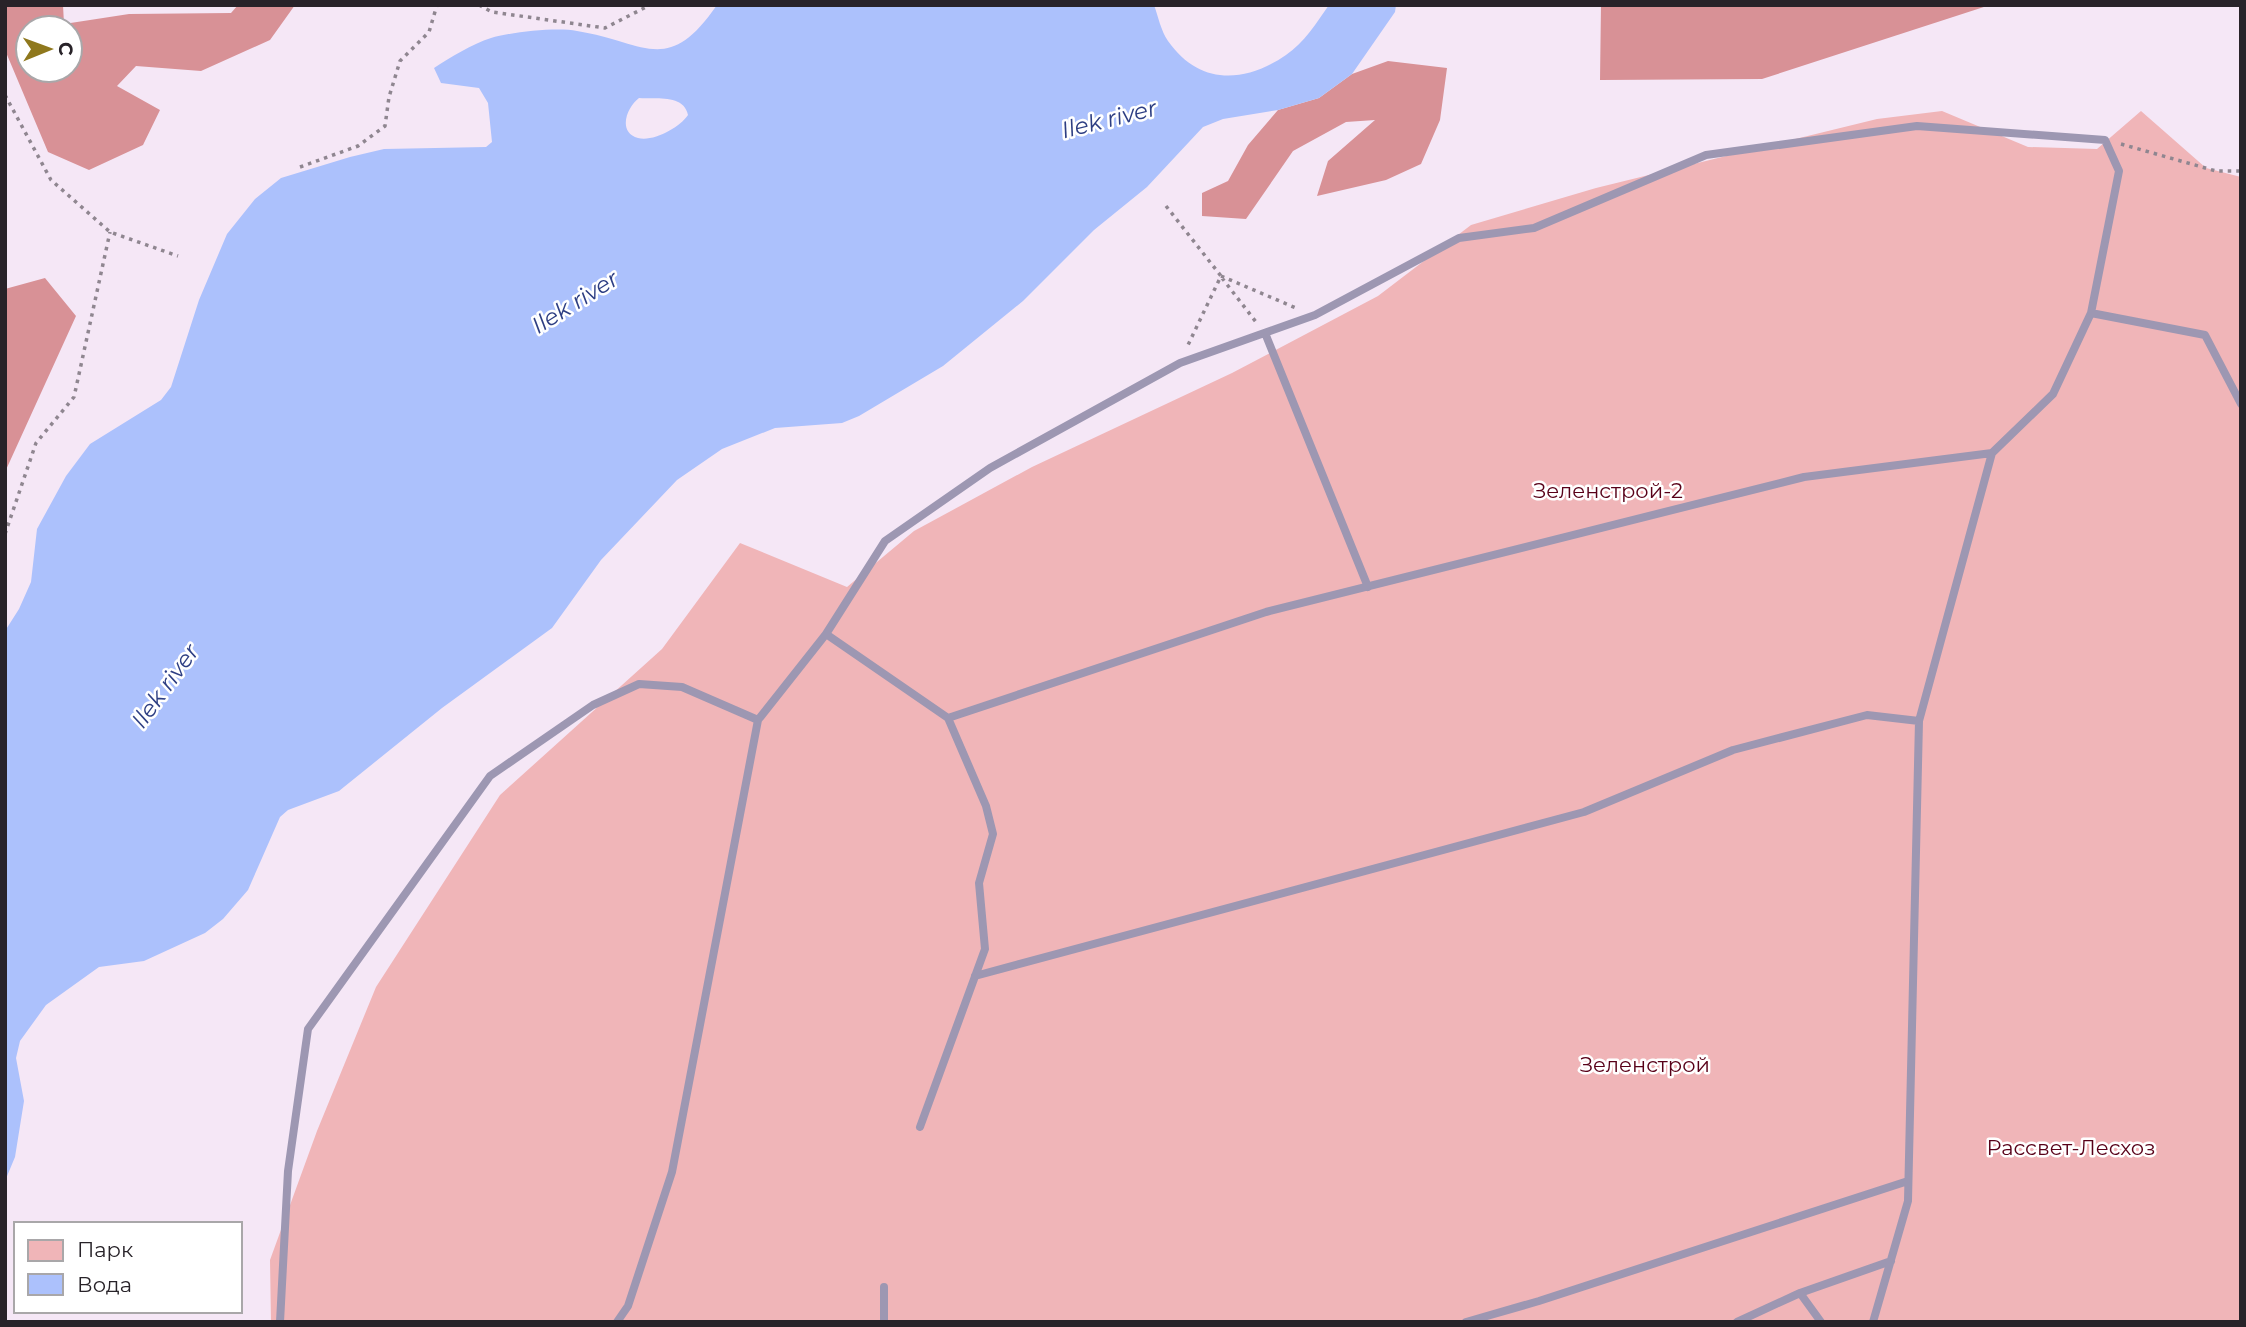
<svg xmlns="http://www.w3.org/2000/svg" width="2246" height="1327" font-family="Montserrat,sans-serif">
<rect width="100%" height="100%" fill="#f5e7f6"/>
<path fill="#f0b5b8" d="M1942 111 2028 147 2097 149 2141 111 2206 168 2241 177V1322H271L270 1260 317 1131 376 987 500 795 662 649 740 543 847 587 914 531 1032 467 1232 373 1378 296 1471 225 1596 188 1877 119Z"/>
<path fill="#d89196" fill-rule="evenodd" d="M5 5H63L64 24 129 14 231 13 238 5H295L270 40 201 71 136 66 117 86 160 110 143 145 89 170 48 152 5 50ZM70 28V70H28V28Z
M1601 5H1990L1762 79 1600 80Z
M1388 61 1447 68 1440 120 1421 164 1386 180 1317 196 1328 161 1375 120 1346 122 1293 151 1246 219 1202 216V193L1228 181 1248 145 1278 110 1319 98 1352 74Z
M45 278 76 316 5 472V289Z"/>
<path fill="#acc1fc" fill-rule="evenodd" d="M717 5H1154C1158 16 1161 31 1168 41 1199 85 1244 84 1286 55 1304 43 1317 22 1329 5H1396L1395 12 1352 74 1319 98 1278 110 1223 119 1203 127 1147 187 1094 230 1023 301 943 366 859 416 842 423 775 428 722 449 677 480 601 560 552 628 442 708 339 791 288 810 280 817 248 890 223 919 205 933 144 961 99 967 46 1005 20 1041 16 1058 24 1101 15 1157 5 1181V631L19 609 31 582 37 529 66 476 90 444 161 400 171 387 199 300 227 234 255 199 281 178 350 157 384 149 486 147 492 142 488 103 479 88 441 83 434 68C451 57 472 44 491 38 511 32 557 27 577 31 646 42 667 77 717 5ZM639 98C656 99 684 94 688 115 680 127 654 142 638 138 617 132 627 107 639 98Z"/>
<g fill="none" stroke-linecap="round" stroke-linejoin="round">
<path stroke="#8f8690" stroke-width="3.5" stroke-dasharray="3.5 5" stroke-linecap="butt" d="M479 5 492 12 605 28 650 5
M5 95 51 180 110 232 178 256
M2121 144 2216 171H2241
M300 167 358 146 385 126 389 97 400 61 429 32 437 5
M1166 206 1221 276 1188 345
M1221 276 1296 308
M1222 278 1256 322
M5 534 36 443 74 397 110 232"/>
<path stroke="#9d97b2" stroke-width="8" d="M2091 313 2205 335 2241 404
M1265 333 1368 587
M826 634 885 541 990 468 1180 363 1315 315 1459 238 1534 228 1706 155 1917 126 2105 140 2119 171 2091 313 2053 394 1992 453
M975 976 1584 812 1733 750 1867 715 1919 721
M920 1127 985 949 979 883 993 834 986 806 948 718
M884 1287V1322
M1800 1293 1821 1322
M280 1322 288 1171 308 1029 490 776 593 705 639 684 682 687 758 720
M617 1322 628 1306 672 1172 758 720 826 634 948 718 1266 612 1804 477 1992 453 1919 721 1908 1201 1873 1322
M1466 1322 1539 1301 1908 1181
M1737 1322 1800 1293 1891 1261"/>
</g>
<g text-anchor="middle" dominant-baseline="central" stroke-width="5" stroke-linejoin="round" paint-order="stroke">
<g font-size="21" fill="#580018" stroke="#fff">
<text x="1608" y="490">Зеленстрой-2</text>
<text x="1645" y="1064">Зеленстрой</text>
<text x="2071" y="1147">Рассвет-Лесхоз</text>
</g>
<g font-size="23" font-style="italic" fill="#2d3e83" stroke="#fff">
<text transform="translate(1109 119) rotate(-14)">Ilek river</text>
<text transform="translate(575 302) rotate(-32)">Ilek river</text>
<text transform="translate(165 686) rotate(-54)">Ilek river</text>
</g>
</g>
<rect width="2246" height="1327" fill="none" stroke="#282329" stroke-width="14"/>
<rect x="14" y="1222" width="228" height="91" fill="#ffffff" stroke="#a9a7a9" stroke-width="2"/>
<rect x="28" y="1240" width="35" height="21" fill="#f0b5b8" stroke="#a9a7a9" stroke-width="2"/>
<text x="77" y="1257" font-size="21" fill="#282329">Парк</text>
<rect x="28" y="1274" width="35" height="21" fill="#acc1fc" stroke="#a9a7a9" stroke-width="2"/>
<text x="77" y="1292" font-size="21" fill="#282329">Вода</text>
<g transform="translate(49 49) rotate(89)"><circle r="33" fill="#ffffff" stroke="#a9a7a9" stroke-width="2"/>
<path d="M0-5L12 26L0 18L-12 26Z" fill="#8f781d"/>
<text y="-10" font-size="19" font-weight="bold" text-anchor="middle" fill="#282329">С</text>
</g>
</svg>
